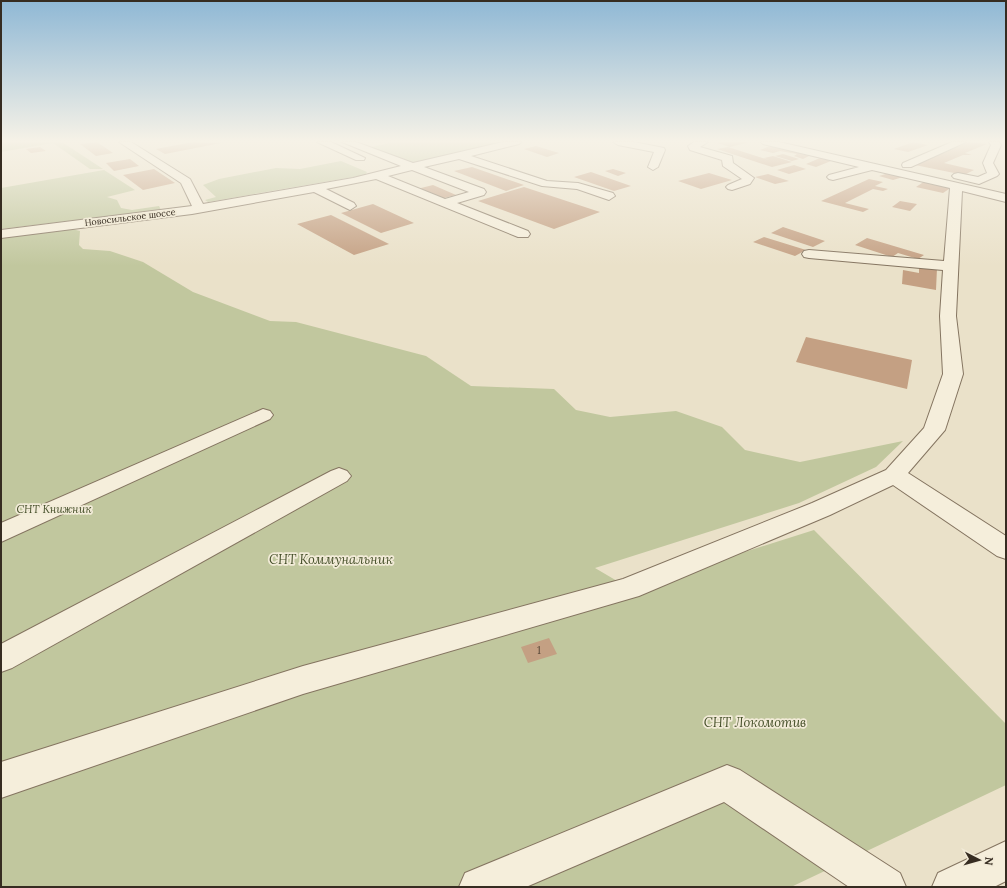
<svg xmlns="http://www.w3.org/2000/svg" width="1007" height="888" font-family="Lora,serif">
<rect width="100%" height="100%" fill="#eae1c9"/>
<path fill="#c1c79e" d="M1 142H62L103 169H90L53 143 1 152Z
M394 142H506L412 164 371 147Z
M341 161 367 172 365 175 208 202 205 200 216 197 203 185 219 179 276 168 300 169Z
M104 170 135 190 107 197 117 200 121 208 132 210 159 206 161 210 1 229V188Z
M72 229 80 231 79 245 83 249 110 251 143 262 193 292 270 321 296 322 426 356 471 386 554 389 576 410 610 417 676 411 722 427 745 450 800 462 903 441 876 467 799 503 595 568 629 588 499 630 814 530 1006 724V785L791 887H1V237Z"/>
<path fill="#c4a083" d="M97 142 113 153 96 156 80 144Z
M193 142 221 143 165 154 156 149Z
M721 142H746V143L730 147 717 143Z
M913 142 928 145 908 152 894 149Z
M969 142 987 144 965 153 972 155H963L944 163 974 170 964 175 915 165Z
M536 146 559 153 547 157 524 149Z
M770 146 811 155 803 159 794 156 797 154 780 151 773 153 760 150Z
M40 147 46 151 31 153 26 149Z
M728 147 769 160 764 158 773 156 792 162 772 167 717 149Z
M783 154 799 159 792 161 775 156Z
M820 158 831 161 816 167 806 164Z
M130 159 139 166 114 171 106 163Z
M794 165 806 169 789 174 777 170Z
M472 167 524 185 506 191 454 171Z
M154 169 175 183 143 190 123 175Z
M613 169 626 173 618 176 605 171Z
M591 172 631 186 614 191 574 177Z
M709 173 732 180 701 189 678 181Z
M889 173 903 177 893 180 879 176Z
M768 174 789 181 775 184 755 177Z
M869 179 883 182 875 186 888 189 883 191 873 189 845 203 869 209 863 212 821 201Z
M925 181 952 187 943 193 916 187Z
M433 185 456 195 440 199 417 189Z
M524 187 600 212 554 229 478 201Z
M900 201 917 204 910 211 892 207Z
M373 204 414 223 381 233 341 213Z
M331 215 389 244 354 255 297 224Z
M783 227 825 241 813 247 771 233Z
M764 237 806 250 795 256 753 242Z
M867 238 924 255 918 259 898 253 892 257 855 245Z
M919 265 937 268 936 290 902 284 903 270 919 273Z
M806 337 912 360 907 389 796 362Z
M549 638 557 654 528 663 521 647Z"/>
<g fill="none" stroke-linecap="round" stroke-linejoin="round">
<g stroke="#847460" stroke-width="2">
<path id="minor" d="M119 142H131L190 179 203 204 353 178 401 166 342 142H356L413 163 503 142H521L519 144 471 156 547 181 578 183 613 193 615 196 609 200 577 189 542 186 459 159 424 167 484 189 486 192 484 195 457 203 528 231 530 234 528 237H518L376 179 326 189 354 203 356 206 350 210 314 192 192 214 1 238V230L192 206 181 183ZM412 170 469 192 445 199 388 176Z
M317 142H331L365 158 364 160H356Z
M613 142H634L664 148 665 150 658 167 653 170 648 167 654 152 618 145Z
M694 142H708L700 147 732 156 733 163 754 178 750 184 732 190 728 189 726 187 728 185 742 179 723 166 722 160 690 150 688 146Z
M761 142H779L1006 194V202L962 191 956 316 963 374 945 430 908 473 1006 536V559L997 556 893 485 830 515 639 596 303 694 1 798V762L303 666 623 579 812 503 886 470 924 428 943 374 940 316 943 270 809 258 804 257 802 254 804 251 809 250 944 261 950 188 872 170 833 180 829 179 827 177 829 175 859 167 763 144Z
M952 142H966L911 167H903L902 165 903 163Z
M989 142H999L1001 145 993 163 999 174 997 176 979 184 954 178 952 176 954 174 958 173 978 177 987 173 983 163 991 145Z
M263 409 270 411 273 415 270 419 1 542V523Z
M339 468 347 471 351 476 347 481 12 668 1 672V644L331 471Z
M727 765 740 770 900 873 906 887H849L724 802 526 887H459L465 873Z
M1006 841V881L994 887H932L938 873Z"/>
</g>
<use href="#minor" fill="#f5eedb" fill-rule="evenodd"/>
</g>
<linearGradient id="sky" x2="0" y2="1"><stop stop-color="#8fb8d5"/><stop offset="0.53" stop-color="#f6f2e7"/><stop offset="1" stop-color="#f6f2e7" stop-opacity="0"/></linearGradient>
<rect width="1007" height="266" fill="url(#sky)"/>
<g text-anchor="middle" dominant-baseline="central" stroke-width="3.5" stroke-linejoin="round" paint-order="stroke">
<g font-size="9" fill="#362c21" stroke="#f2ebd8">
<text transform="translate(130 217) rotate(-7)">Новосильское шоссе</text>
</g>
<g font-size="11" font-style="italic" fill="#46502a" stroke="#f2ebd8">
<text x="54" y="509">СНТ Книжник</text>
</g>
<g font-size="11" fill="#5a493a">
<text x="539" y="650">1</text>
</g>
<g font-size="13" font-style="italic" fill="#46502a" stroke="#f2ebd8">
<text x="331" y="559">СНТ Коммунальник</text>
<text x="755" y="722">СНТ Локомотив</text>
</g>
</g>
<rect width="1007" height="888" fill="none" stroke="#362c21" stroke-width="4"/>
<g transform="translate(979 860) rotate(96)" stroke="#f2ebd8" stroke-width="3" paint-order="stroke">
<path d="M0-3L7 15L0 10L-7 15Z" fill="#362c21"/>
<text y="-6" font-size="11" font-weight="bold" text-anchor="middle" fill="#362c21">N</text>
</g>
</svg>
